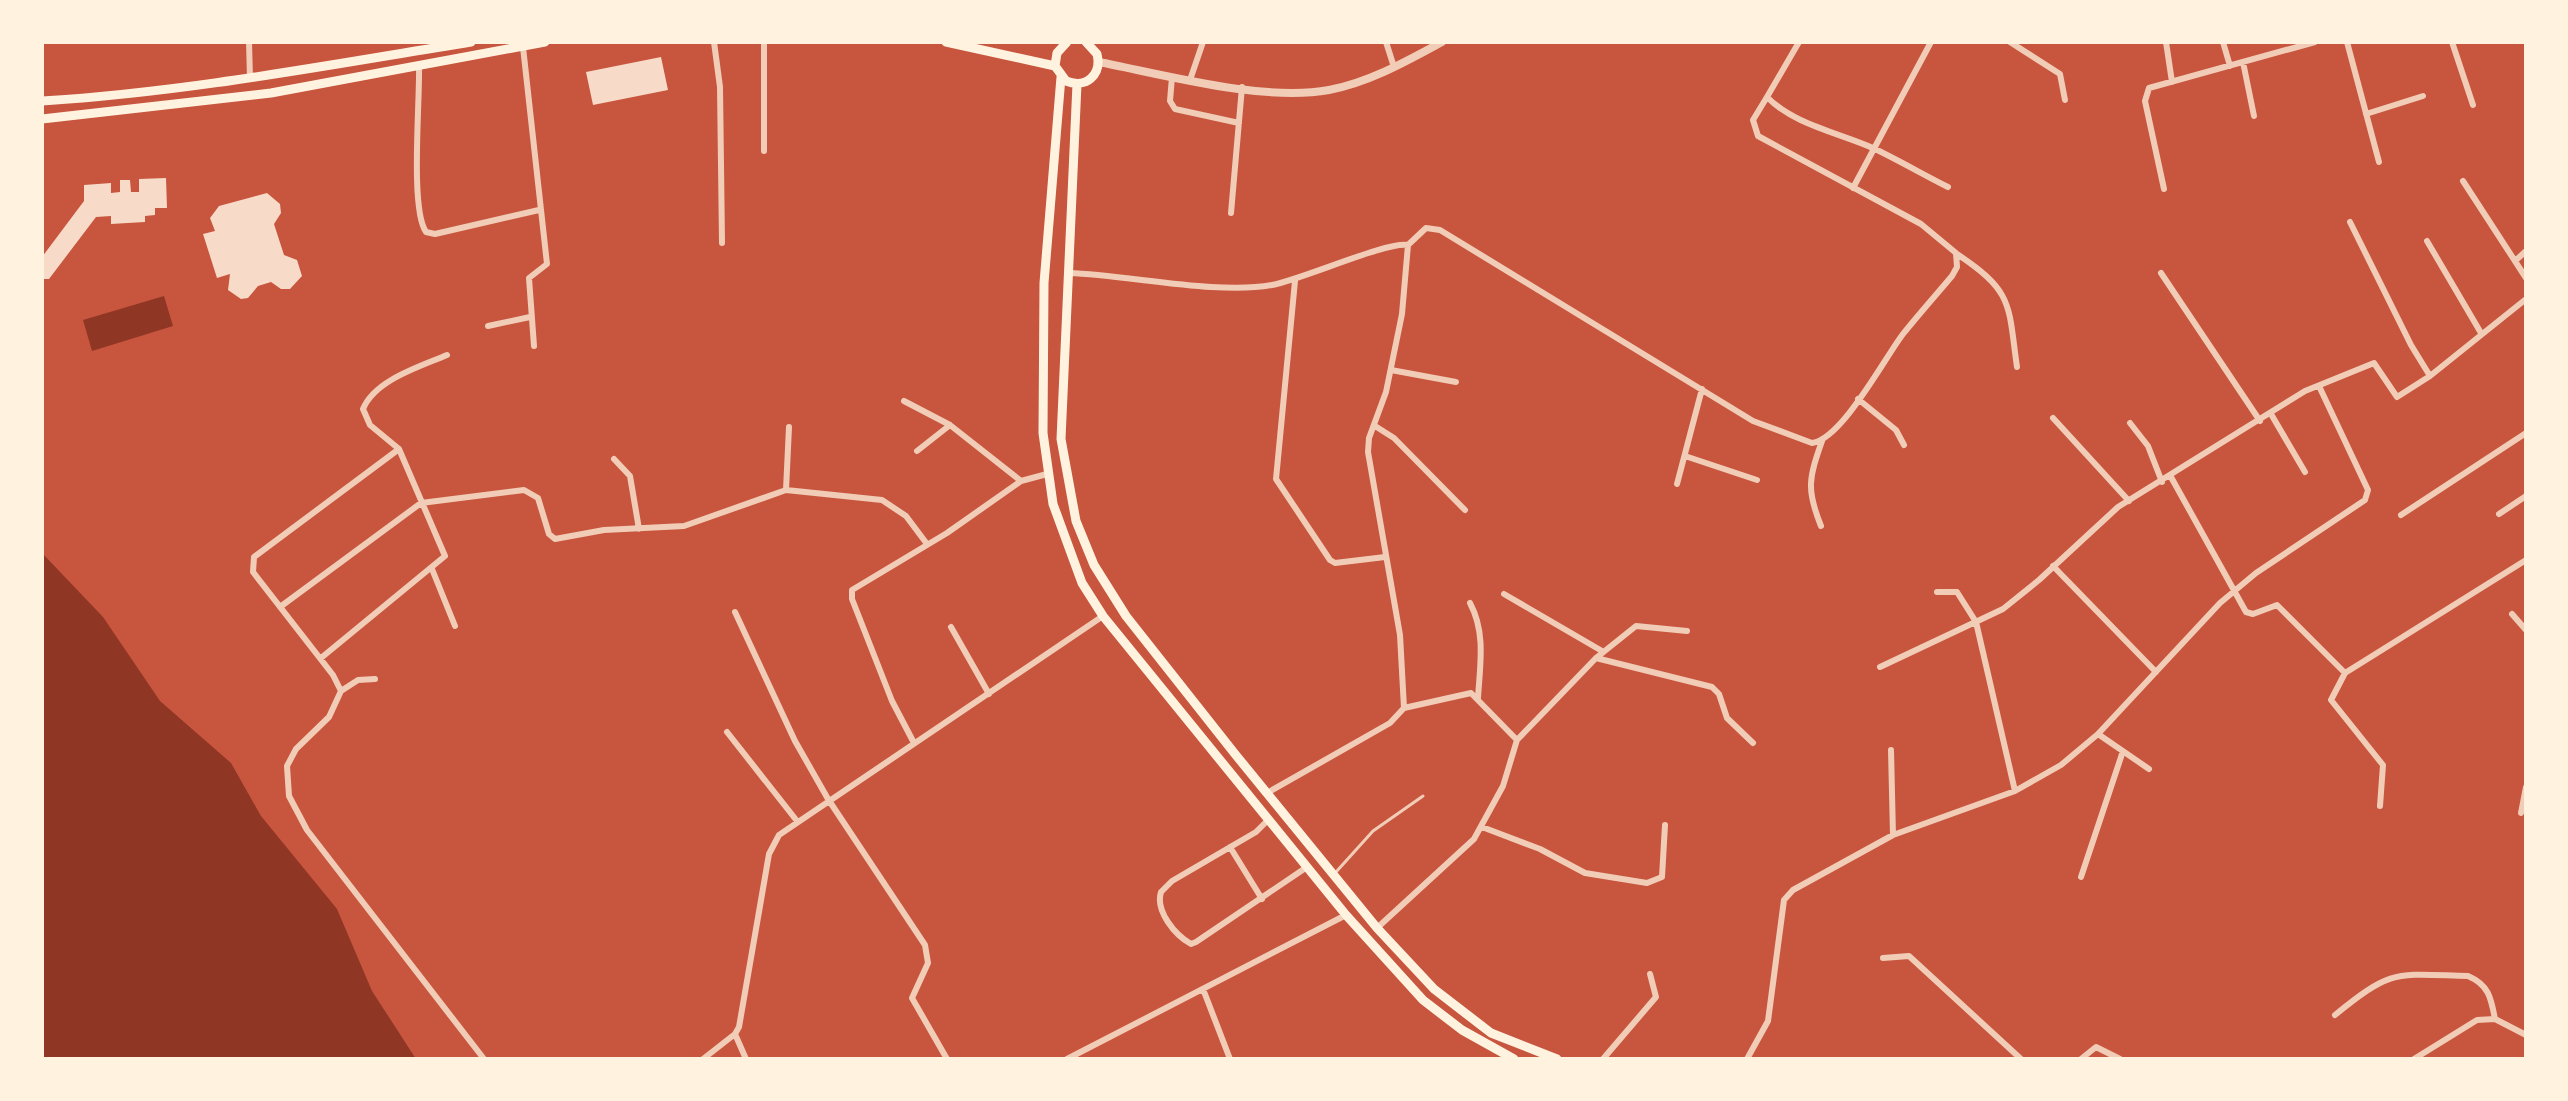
<svg xmlns="http://www.w3.org/2000/svg" width="2568" height="1101" font-family="Signika,sans-serif">
<rect width="100%" height="100%" fill="#c8553d"/>
<path fill="#8f3625" d="M164 296 173 326 92 351 83 320Z
M42 553 103 617 160 701 231 763 261 816 337 909 372 991 416 1059H42Z"/>
<path fill="#f7dbc8" d="M661 57 668 90 593 105 586 72Z
M166 178 167 208H155V215L145 216V222L111 224V216L96 217 49 279H42V257L84 201V185L111 183V193L120 192V180H130L131 192H139V179Z
M267 193 280 204 281 213 274 224 284 255 297 260 302 276 290 289H281L271 282 258 286 248 298 241 299 228 290 230 274 217 278 203 234 215 231 210 218 219 206Z"/>
<g fill="none" stroke-linecap="round" stroke-linejoin="round">
<path stroke="#f1ccb7" stroke-width="3" d="M1336 872 1373 831 1423 796"/>
<path stroke="#f1ccb7" stroke-width="6" d="M249 42 250 78
M714 42 720 87 722 243
M764 42V151
M1386 42 1394 67
M1799 42 1767 97C1794 125 1840 133 1875 149 1900 161 1924 175 1948 187
M2010 42 2060 74 2065 100
M2166 42 2172 82
M2223 42 2230 66
M2347 42 2379 162
M2452 42 2473 105
M523 47 547 264 529 278 534 346
M2243 62 2254 116
M419 67C420 102 410 209 426 232L435 234 539 210
M1172 77 1170 101 1175 109 1239 123
M1190 80 1203 42
M2366 114 2423 96
M2463 181 2526 278
M1853 188 1931 42
M2164 189 2145 101 2149 88 2315 42
M1231 213 1242 87
M2350 222 2411 345 2430 376 2526 299
M2427 241 2481 333
M1957 254C2014 292 2008 304 2017 367
M2515 261 2526 251
M1069 273C1129 275 1217 295 1272 285 1304 279 1387 241 1408 245
M2161 273 2260 421
M1295 281 1276 479 1330 560 1335 563 1385 557
M488 326 530 317
M1391 370 1456 382
M1858 399 1896 430 1904 445
M904 401 950 425 1021 481
M2271 414 2305 472
M2053 418 2129 501
M2130 423 2148 446 2162 482
M1375 426 1394 438 1465 510
M917 451 950 425
M1685 456 1757 480
M614 459 630 476 639 529
M2171 477 2246 612 2253 614 2277 605 2345 673
M1677 484 1702 389
M786 490 789 427
M2499 514 2526 496
M2401 515 2526 433
M1821 526C1806 489 1809 478 1822 441
M2053 566 2156 672
M432 569 455 626
M1937 592H1957L1976 622 2015 791
M1504 594 1602 651
M1470 603C1486 633 1480 665 1478 698
M280 607 421 503 524 490 538 498 549 534 555 539 604 530 684 526 786 490 882 500 906 516 927 544
M735 612 795 741 828 799 925 945 928 963 912 998 947 1059
M2512 614 2526 630
M951 627 989 694
M321 658 445 556 399 449 370 425 363 409C375 380 419 367 447 355
M1596 658 1712 687 1719 694 1727 718 1753 743
M1880 667 2003 609 2039 580 2118 507 2305 391 2374 363 2397 397 2430 376
M375 679 358 680 341 691 329 717 296 749 287 766 289 796 307 830 484 1059
M341 691 333 675 253 572 254 557 399 449
M1404 708 1471 693 1517 740
M727 732 797 821
M2098 734 2149 769
M914 743 892 701 852 599V590L947 533 1021 481 1047 474
M1891 750 1893 835
M1267 793 1390 723 1404 708 1400 635 1368 452 1369 438 1386 392 1402 314 1408 245 1426 228 1440 230 1753 421 1812 443C1842 439 1884 359 1903 334 1919 314 1936 295 1952 276L1957 267 1956 253 1921 224 1758 136 1753 120 1767 97
M2380 806 2383 765 2331 700 2345 673 2526 560
M2521 813 2526 787
M1268 820 1256 832 1172 881 1161 892C1155 911 1175 935 1191 944L1196 942 1307 867
M1482 827 1540 849 1585 873 1647 883 1662 877 1665 825
M1230 847 1262 899
M2081 877 2123 751
M1377 928 1474 839 1503 786 1517 740 1596 658 1636 626 1687 631
M1883 958 1909 956 2021 1059
M1203 989 1230 1059
M2335 1015C2393 968 2395 974 2468 976 2489 985 2491 998 2495 1019
M735 1034 746 1059
M703 1059 735 1034 739 1027 769 854 779 835 1103 616
M1067 1059 1346 915
M1603 1059 1656 997 1650 974
M1747 1059 1768 1021 1784 900 1793 890 1893 835 2015 791 2061 765 2098 734 2220 603 2256 573 2365 500 2368 490 2319 386
M2081 1059 2096 1047 2120 1059
M2414 1059 2477 1020 2495 1019 2526 1035"/>
<path stroke="#f1ccb7" stroke-width="8" d="M1099 62C1165 75 1264 102 1329 90 1370 82 1407 61 1442 42"/>
<path stroke="#fff3e0" stroke-width="9" d="M946 42 1055 66
M1067 42 1057 53 1055 66 1066 81C1086 89 1102 75 1097 54L1086 42
M1061 77 1044 283 1043 433 1053 504 1082 583 1103 616 1346 915 1423 1000 1462 1030 1514 1059
M1077 84 1061 439 1076 521 1094 565 1126 616 1235 754 1377 928 1434 989 1491 1033 1557 1059
M42 101C187 92 328 65 471 42
M42 119 271 93 545 42"/>
</g>
<rect width="2568" height="1101" fill="none" stroke="#fff3e0" stroke-width="88"/>
</svg>
